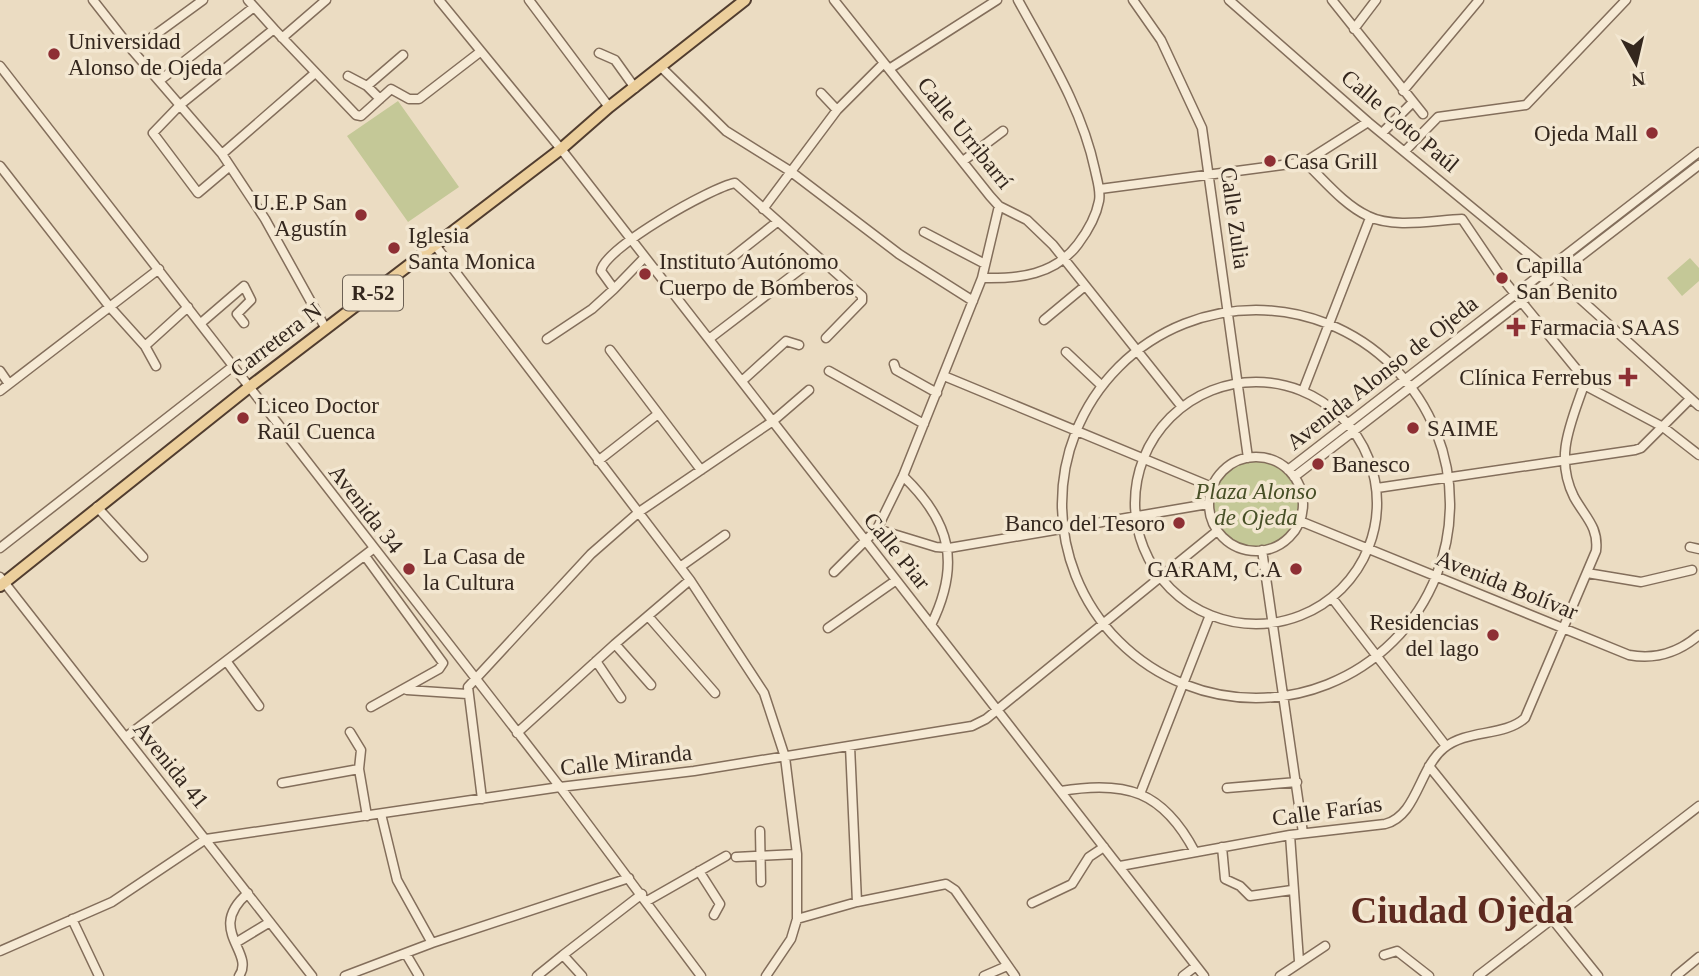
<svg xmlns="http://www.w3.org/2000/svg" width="1699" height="976" font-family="Georgia,serif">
<rect width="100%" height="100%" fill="#ebdcc2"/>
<path fill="#c4c897" d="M398 101 459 187 408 222 347 136Z
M1690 258 1699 268V281L1682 296 1667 278Z
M1209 504a47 47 0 1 1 94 0a47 47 0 1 1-94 0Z"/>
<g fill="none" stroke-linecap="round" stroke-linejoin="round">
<g stroke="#836e5b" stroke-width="11">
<path id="minor" d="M93 0 133 51 203 0
M439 0 561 149 1204 976
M529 0 609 107
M834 0 990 196 999 206 1027 220 1053 245 1182 407
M1133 0 1161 40 1202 128 1248 458
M1229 0 1368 122 1548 270
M1332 0 1423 114
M274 29 356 115 361 116 391 89 409 99H419L480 52
M1354 29 1376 0
M282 38 326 0
M133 51 222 154 265 219 326 329
M599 53 615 60 635 88
M0 66 560 787 701 976
M662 68 726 131 790 171 899 254 973 301
M889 69 997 0
M348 76 367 86 380 99
M159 81 254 7
M367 86 403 55
M1403 91 1479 0
M821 93 837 110
M1382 133 1413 102
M1405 151 1438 117 1526 105 1626 0
M222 154 314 74
M963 161 1003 131
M0 166 109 306 145 346 188 307
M230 166 198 193 153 133 180 105 274 29 248 0
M1100 189 1305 162 1368 122
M763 209 837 110 884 63
M924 232 985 264
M435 245 690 580 764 693 785 757 797 854V919
M644 258 614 289 601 271C604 248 712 187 735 183L862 296V301L826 338
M729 260 777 222
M1556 277 1699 406
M982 278C1019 279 1055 275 1078 244 1087 232 1096 217 1099 201 1101 191 1097 180 1095 170 1082 108 1048 55 1018 0
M1062 504a194 194 0 1 1 388 0a194 194 0 1 1-388 0Z
M1044 320 1085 286
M201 323 244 286 251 300 237 314 244 323
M547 339 592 309 614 289
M709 339 810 262
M145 346 156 366
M610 350 701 470
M1066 352 1102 386
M894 364 896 370 937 393
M0 371 9 384
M829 371 924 424
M944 376 1212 487
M742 381 786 341 799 345
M1135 503a121 121 0 1 1 242 0a121 121 0 1 1-242 0Z
M1584 385 1663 427 1699 455
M0 391 159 269
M1303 391 1370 218
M1209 504a47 47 0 1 1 94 0a47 47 0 1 1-94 0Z
M598 461 658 414
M1288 470 1699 152
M903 476C951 522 961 564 931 625
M1294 477 1699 165
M1377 488 1635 450 1641 448 1690 399
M97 507 143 557
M1300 521 1629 655C1656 660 1678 653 1699 635
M877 529 936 547 949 548 1208 504
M1690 547 1699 549
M0 548 232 367
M1262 550 1303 833
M365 556 443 663 439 669 371 707
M680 567 725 535
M834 572 877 529 903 476 982 278 999 206
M1587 573 1641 582 1692 570
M0 577 312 976
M1332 598 1446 746
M648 616 715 693
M828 628 895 581
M615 644 651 685
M596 661 621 698
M227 662 259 706
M407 690 467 694
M350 732 361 750 359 769 367 816
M517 733 615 644 690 580
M126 737 373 549
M850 746 857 902
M1429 766 1598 976
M282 783 359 769
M1227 788 1297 782
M1061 791C1126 780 1163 791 1195 852
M1140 794 1210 615
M482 799 468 687 591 554 639 512 773 421 809 390
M381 814 397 880 432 943
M760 831 761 882
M1290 835 1299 961
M1222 847 1225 879 1240 886 1250 896 1292 890
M736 857 797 854
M1120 866 1290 835 1385 824C1417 816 1419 768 1444 748 1467 729 1504 737 1525 718L1596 551C1599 527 1585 517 1574 497 1554 457 1571 423 1584 385L1578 371 1502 278 1462 219C1435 220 1394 229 1368 216 1344 205 1324 180 1305 162
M699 871 720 904 714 915
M647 901 726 856
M1032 903 1072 884 1089 857 1104 847
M72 919 99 976
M237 942 270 922
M0 951 112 902 206 839 560 787 694 771 972 726 986 719 1217 531
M406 954 419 976
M563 955 642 894
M1384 955 1397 951 1429 976
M239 976C256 952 205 930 248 893
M345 976 432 943 629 878
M537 976 563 955 582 976
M766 976 791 939 797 919 857 902 946 884 955 890 1015 976
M984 976 1007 966
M1183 976 1196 966
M1280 976 1325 946
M1478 976 1699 806
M1676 976 1699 957"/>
</g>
<g stroke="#513d2f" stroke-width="14">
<path id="major" d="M0 586 248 388 561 149 609 107 745 0"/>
</g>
<use href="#minor" stroke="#f6ead5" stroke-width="8"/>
<use href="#major" stroke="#eccf9c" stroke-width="10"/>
</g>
<g fill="#8e2f34" stroke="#f3e7d1" stroke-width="2.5">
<circle cx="54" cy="54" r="7"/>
<circle cx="1652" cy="133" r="7"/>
<circle cx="1270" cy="161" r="7"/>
<circle cx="361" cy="215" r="7"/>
<circle cx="394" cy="248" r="7"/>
<circle cx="645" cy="274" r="7"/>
<circle cx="1502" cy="278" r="7"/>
<path d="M1512.5 316.5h7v7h7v7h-7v7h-7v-7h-7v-7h7z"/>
<path d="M1624.5 366.5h7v7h7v7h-7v7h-7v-7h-7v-7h7z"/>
<circle cx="243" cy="418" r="7"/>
<circle cx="1413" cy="428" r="7"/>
<circle cx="1318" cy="464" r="7"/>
<circle cx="1179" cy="523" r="7"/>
<circle cx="409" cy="569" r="7"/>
<circle cx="1296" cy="569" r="7"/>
<circle cx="1493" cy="635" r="7"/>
</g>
<g text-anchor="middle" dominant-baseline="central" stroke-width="7" stroke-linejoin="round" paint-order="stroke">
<rect fill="#f3e7d1" stroke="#6d6154" stroke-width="2" x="343" y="275.5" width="60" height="35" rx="5"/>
<g font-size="21" font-weight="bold" fill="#34271e">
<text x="373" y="293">R-52</text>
</g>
<g font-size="23" fill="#34271e" stroke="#f3e7d1" text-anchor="start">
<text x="68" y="41">Universidad<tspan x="68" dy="26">Alonso de Ojeda</tspan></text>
<text x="1638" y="133" text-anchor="end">Ojeda Mall</text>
<text x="1284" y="161">Casa Grill</text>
<text x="347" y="202" text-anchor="end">U.E.P San<tspan x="347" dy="26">Agustín</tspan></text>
<text x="408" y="235">Iglesia<tspan x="408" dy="26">Santa Monica</tspan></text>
<text x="659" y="261">Instituto Autónomo<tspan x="659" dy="26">Cuerpo de Bomberos</tspan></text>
<text x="1516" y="265">Capilla<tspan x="1516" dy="26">San Benito</tspan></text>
<text x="1530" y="327">Farmacia SAAS</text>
<text x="1612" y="377" text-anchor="end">Clínica Ferrebus</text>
<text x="257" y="405">Liceo Doctor<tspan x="257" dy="26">Raúl Cuenca</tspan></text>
<text x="1427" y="428">SAIME</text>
<text x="1332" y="464">Banesco</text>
<text x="1165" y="523" text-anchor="end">Banco del Tesoro</text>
<text x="423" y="556">La Casa de<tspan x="423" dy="26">la Cultura</tspan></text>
<text x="1282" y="569" text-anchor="end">GARAM, C.A</text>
<text x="1479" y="622" text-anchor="end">Residencias<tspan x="1479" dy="26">del lago</tspan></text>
</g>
<g font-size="23" fill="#34271e" stroke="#f3e7d1">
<text transform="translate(1400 121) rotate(40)">Calle Coto Paúl</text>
<text transform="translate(965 133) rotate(51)">Calle Urribarrí</text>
<text transform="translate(1235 218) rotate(82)">Calle Zulia</text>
<text transform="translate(276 340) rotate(-37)">Carretera N</text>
<text transform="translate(1382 373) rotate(-38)">Avenida Alonso de Ojeda</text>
<text transform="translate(366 509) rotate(52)">Avenida 34</text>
<text transform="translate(897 551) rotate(51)">Calle Piar</text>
<text transform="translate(1507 585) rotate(22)">Avenida Bolívar</text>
<text transform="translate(626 760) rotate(-7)">Calle Miranda</text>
<text transform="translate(171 765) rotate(51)">Avenida 41</text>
<text transform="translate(1327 811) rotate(-8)">Calle Farías</text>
</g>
<g font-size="23" font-style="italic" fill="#474f26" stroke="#f3e7d1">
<text x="1256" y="491">Plaza Alonso<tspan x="1256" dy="26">de Ojeda</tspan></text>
</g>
<g font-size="37" font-weight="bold" fill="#5e2a20" stroke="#f3e7d1">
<text x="1462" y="910">Ciudad Ojeda</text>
</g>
</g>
<g transform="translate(1636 63) rotate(172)" stroke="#f3e7d1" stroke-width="5" paint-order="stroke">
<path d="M0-5L12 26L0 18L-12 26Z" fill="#34271e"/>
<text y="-10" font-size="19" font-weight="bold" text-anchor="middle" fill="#34271e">N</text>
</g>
</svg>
